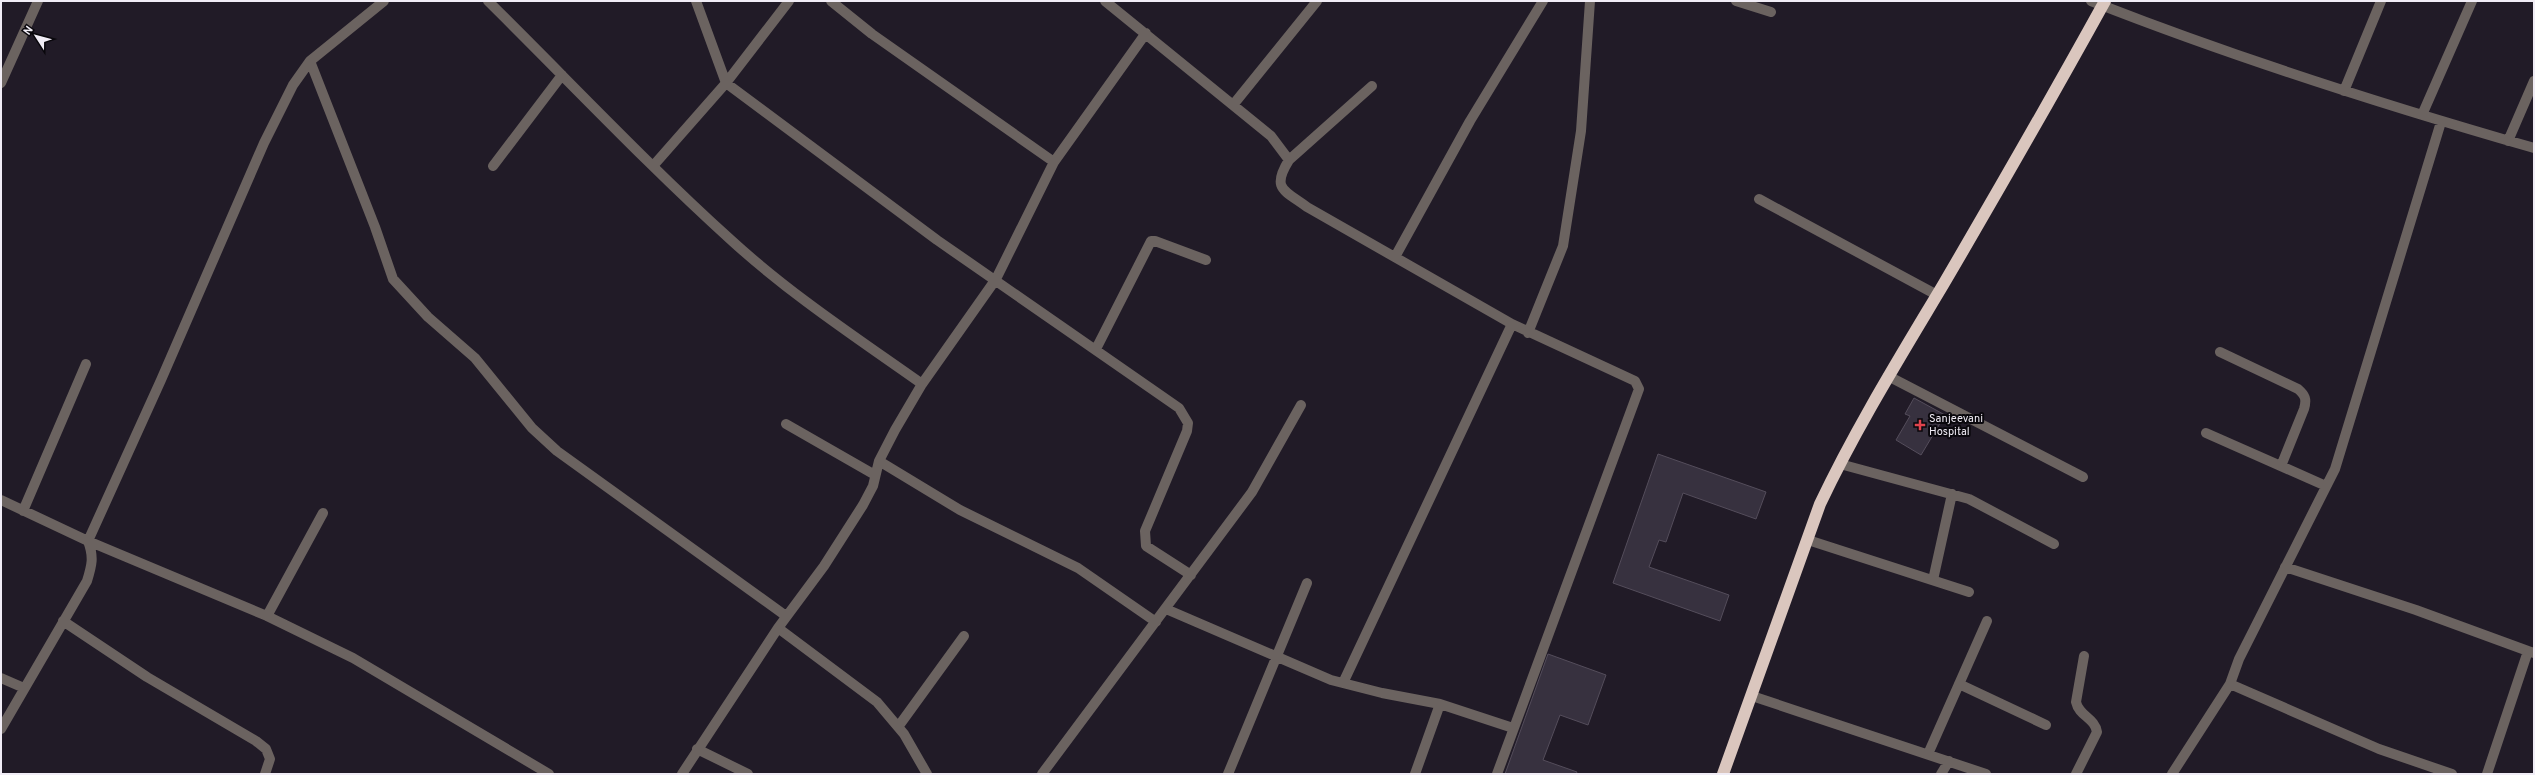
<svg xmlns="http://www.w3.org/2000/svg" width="2535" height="775" font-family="Overpass,sans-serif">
<rect width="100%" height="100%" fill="#211b27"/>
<path fill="#37313f" stroke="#544d5b" d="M1914 398 1945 415 1921 455 1896 440 1910 416 1905 414Z
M1658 454 1766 492 1756 519 1683 493 1666 542 1659 540 1649 567 1729 595 1720 621 1613 583Z
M1548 654 1606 675 1588 725 1560 715 1543 760 1577 772 1576 774H1505Z"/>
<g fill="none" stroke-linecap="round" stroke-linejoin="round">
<path stroke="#6b6360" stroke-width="10" d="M488 1C569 81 647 164 731 240 790 294 857 338 922 384
M696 1 726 83
M831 1 872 34 1054 162
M1105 1 1271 136 1289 160C1271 189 1284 190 1307 207L1512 324 1635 381 1639 389 1497 774
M1736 1 1771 12
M2091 1C2236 58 2384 105 2534 148
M310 61 375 227 393 279 428 317 475 358 532 428 557 451 786 616
M1 83 38 1
M726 83 789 1
M2344 91 2381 1
M1233 105 1317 1
M2422 115 2472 1
M2441 122 2335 469 2239 659 2230 684 2379 749 2452 774
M2508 141 2534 81
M1289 160 1372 86
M493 166 562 75
M653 166 726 83 937 240 1179 408 1188 423 1187 431 1145 531 1146 546 1191 575
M1759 199 1937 295
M1395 257 1470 121 1543 1
M1528 333 1563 246 1581 131 1590 1
M1096 349 1151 241H1155L1206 260
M2220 352 2298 389C2305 395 2307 399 2304 409L2281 466
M1888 376 2083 477
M786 424 875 475
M2206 433 2326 486
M879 461 960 510 1078 568 1156 622
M1840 464 1969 499 2054 544
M1 500 88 541 161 380 264 143 293 85 310 61 384 1
M23 511 86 364
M1808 540 1969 592
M88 541 267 616 353 658 549 774
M2285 567 2416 610 2528 651
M1933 580 1952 494
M1166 609 1331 680 1382 693 1440 704 1513 728
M267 616 323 513
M63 621 147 677 256 741 266 749 270 759 265 774
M778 628 877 702 904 734 927 774
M1 678 24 688
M1343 683 1512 324
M1959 684 2046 725
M1752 696 1986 774
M898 727 964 636
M1 729 87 581C92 565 94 557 88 541
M697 749 748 774
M1928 754 1987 621
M682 774 778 628 824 566 863 505 873 486 879 461 895 430 922 384 996 279 1054 162 1146 33
M1042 774 1252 492 1301 405
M1228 774 1307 583
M1415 774 1440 704
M1941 774 1949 761
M2076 774 2097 732C2095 718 2079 716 2076 702L2084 656
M2172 774 2230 684
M2487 774 2528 651 2534 653"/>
<path stroke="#dac6be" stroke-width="12" d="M1723 774 1820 504C1856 428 1900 357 1943 285 1998 191 2052 97 2105 1"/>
</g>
<path fill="#e0444e" stroke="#09070c" stroke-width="1.5" d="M1918 419h4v4h4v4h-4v4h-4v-4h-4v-4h4z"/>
<g text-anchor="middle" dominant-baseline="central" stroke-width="4" stroke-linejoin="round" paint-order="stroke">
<g font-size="11" fill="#f1edf6" stroke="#09070c" text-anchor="start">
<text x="1929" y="419">Sanjeevani<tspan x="1929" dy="13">Hospital</tspan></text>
</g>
</g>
<rect width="2535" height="775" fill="none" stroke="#f1edf6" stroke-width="4"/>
<g transform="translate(36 36) rotate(306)" stroke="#09070c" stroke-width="3" paint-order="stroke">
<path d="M0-3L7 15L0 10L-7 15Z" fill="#f1edf6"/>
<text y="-6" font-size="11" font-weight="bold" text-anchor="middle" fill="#f1edf6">N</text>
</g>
</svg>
